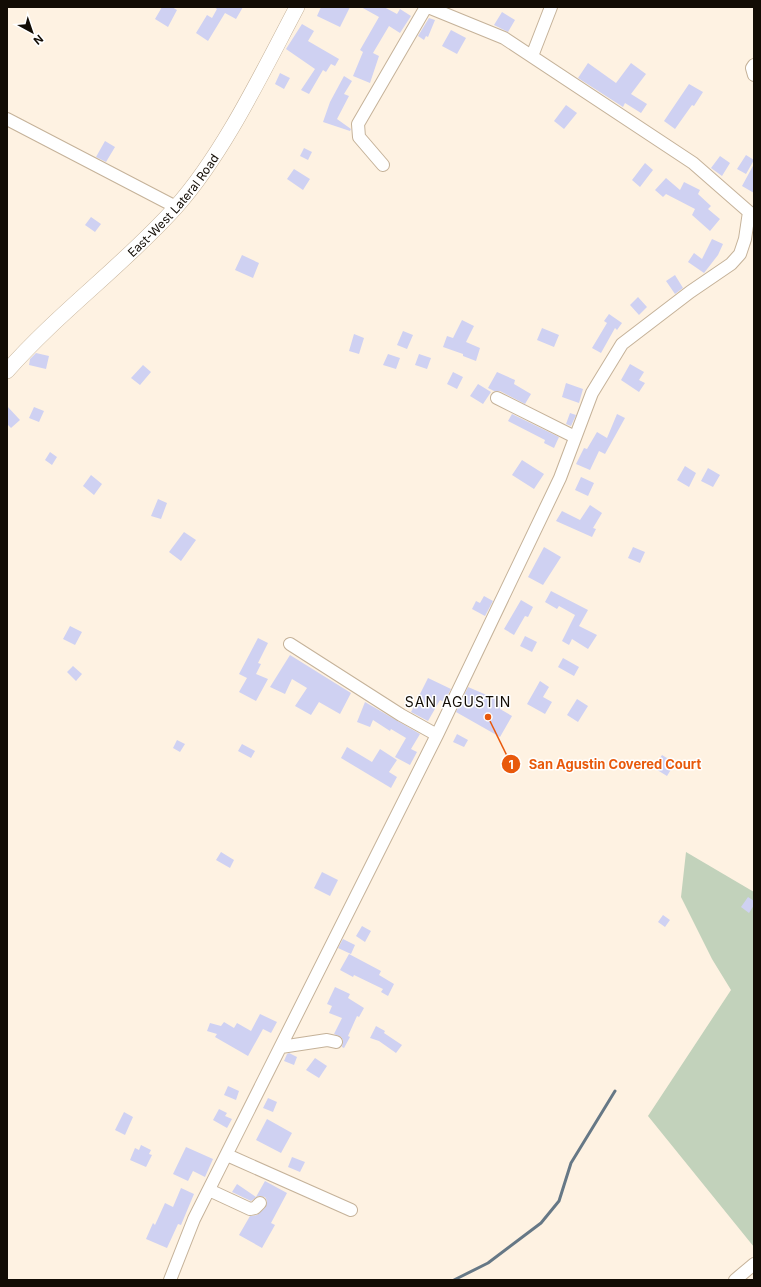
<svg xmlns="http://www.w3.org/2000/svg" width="761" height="1287" font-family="Inter,sans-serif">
<rect width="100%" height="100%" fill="#fef2e2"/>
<path fill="#c2d2bb" d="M686 852 754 892V1247L648 1116 731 990 712 959 681 897Z"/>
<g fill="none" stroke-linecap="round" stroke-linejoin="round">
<path stroke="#667886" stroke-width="3" d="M454 1280 488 1263 541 1223 559 1201 571 1163 615 1091"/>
</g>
<path fill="#cfd1f2" d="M162 7H172L177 10 168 27 155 19Z
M214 7H243L236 19 225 13 208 41 196 33 207 15 212 18 217 9Z
M321 7H350L340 27 317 16Z
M361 7H384L397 14 400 9 411 16 400 33 389 26 373 53 379 56 370 83 353 76 363 52 360 50 379 17Z
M502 12 515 20 508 32 494 25Z
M429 18 435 20 428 37 426 36 424 40 418 36Z
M302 24 314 31 308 41 339 59 335 66 331 64 326 72 323 70 309 94 301 90 315 69 286 49Z
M451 30 466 38 457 54 442 46Z
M588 63 616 83 631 63 646 74 631 94 647 104 641 113 625 103 623 107 578 78Z
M280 73 290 78 284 89 275 84Z
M344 76 352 81 344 94 349 96 337 119 351 129 350 131 323 122 330 102Z
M689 84 703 92 694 106 692 105 675 129 664 121Z
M566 105 577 113 564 129 554 121Z
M105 141 115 147 106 162 96 157Z
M304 148 312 152 308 160 300 156Z
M746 155 754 160 746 174 737 169Z
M720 156 730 163 722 176 711 168Z
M645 163 653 170 640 187 632 180Z
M754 164V193L742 186Z
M294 169 310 179 303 190 287 179Z
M666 178 680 190 684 182 700 190 698 194 711 206 708 209 720 219 710 231 692 215 695 209 666 194 663 197 655 190Z
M91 217 101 224 95 232 85 225Z
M712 239 723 244 718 255 704 273 688 262 694 253 702 259Z
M242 255 259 263 253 278 235 270Z
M675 275 683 288 675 294 666 281Z
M638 297 647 307 639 315 630 305Z
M609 314 622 323 617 330 615 328 601 353 592 348 607 323 604 321Z
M462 320 474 326 466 342 480 348 476 361 463 356V354L443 347 447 336 453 338Z
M542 328 559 335 554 347 537 340Z
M403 331 413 335 407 349 397 345Z
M354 334 364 338 359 354 349 351Z
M36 353 49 356 46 369 29 365 30 359Z
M388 354 400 358 396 369 383 365Z
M419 354 431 358 427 369 415 365Z
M630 364 644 372 639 380 645 383 639 392 621 380Z
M143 365 151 372 140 385 131 378Z
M453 372 463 377 457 389 447 384Z
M497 372 515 380 514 384 531 394 525 404 500 391H494L488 388Z
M566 383 583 389 579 403 562 397Z
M478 384 491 392 483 404 470 396Z
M7 406 20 420 11 428 7 424Z
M34 407 44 411 39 422 29 418Z
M570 413 576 415 571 426 566 424Z
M512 414 559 437 554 448 544 443 545 440 508 421Z
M617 414 625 418 605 454 599 451 590 470 576 464 584 448 587 449 597 432 607 438Z
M50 452 57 457 52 465 45 460Z
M522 460 544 474 534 489 512 475Z
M685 466 696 473 689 487 677 480Z
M708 468 720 475 713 487 701 481Z
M91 475 102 484 94 495 83 486Z
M581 477 594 483 588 496 575 490Z
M158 499 167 503 161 519 151 516Z
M590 505 602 513 593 528 596 529 592 537 556 521 562 511 580 520Z
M184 532 196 540 181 561 169 552Z
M544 547 561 557 543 585 528 577Z
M633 547 645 552 640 563 628 558Z
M551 591 588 610 579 626 597 635 588 649 572 639 569 645 562 641 575 615 559 606 557 609 545 602Z
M484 596 493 601 485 616 472 609 476 601 480 603Z
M521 600 533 607 528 617 525 616 514 635 504 629Z
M70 626 82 632 75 645 63 639Z
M525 636 537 642 532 652 520 646Z
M258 638 268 643 258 663 261 664 256 674 268 679 256 701 239 692 247 678 239 674Z
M290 655 351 693 340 714 319 702 311 715 295 706 307 688 292 679 285 694 270 687Z
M563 658 579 667 574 676 558 667Z
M73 666 82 674 76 681 67 672Z
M428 678 451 689 444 702 440 700 428 721 411 712Z
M540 681 549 687 543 697 552 702 545 714 527 704Z
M468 687 503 702 500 709 512 716 500 737 456 712Z
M577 699 588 706 578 722 567 715Z
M365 702 420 734 411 749 417 752 410 765 395 757 406 738 391 729 390 731 373 720 370 727 357 722Z
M457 734 468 740 464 747 453 742Z
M177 740 185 744 180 752 173 748Z
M242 744 255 751 251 758 238 751Z
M347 747 372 762 380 749 397 760 389 772 397 777 391 788 341 758Z
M662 755 675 763 667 776 654 768Z
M221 852 234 860 230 868 216 860Z
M322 872 338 880 330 896 314 888Z
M748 897 754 901V905L749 913 741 907Z
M663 915 670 920 665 927 658 922Z
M362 926 371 931 365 942 356 936Z
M343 939 355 945 351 954 338 948Z
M349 954 381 971 379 975 394 984 388 996 381 992 383 989 354 975 353 977 340 970Z
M335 987 350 994 348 998 364 1008 359 1017 357 1016 348 1036 350 1037 344 1048 342 1047 343 1040 341 1037 334 1034 342 1018 329 1013 332 1006 327 1004Z
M260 1014 277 1022 271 1033 263 1029 248 1056 215 1037 217 1034 207 1031 210 1023 221 1026 224 1022 234 1028 237 1023 251 1031Z
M376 1026 385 1031 384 1033 402 1045 396 1053 379 1041 370 1038Z
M289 1053 297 1057 294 1065 284 1061 287 1054Z
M315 1058 327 1066 319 1078 306 1070Z
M228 1086 239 1091 236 1100 224 1095Z
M268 1098 277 1102 273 1112 263 1108Z
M219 1109 227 1113 225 1116 232 1119 227 1128 213 1120Z
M124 1112 133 1117 125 1135 115 1130Z
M267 1119 292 1133 281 1153 256 1140Z
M141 1145 151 1150 149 1154 152 1155 146 1167 130 1160 135 1148 139 1150Z
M186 1147 213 1159 205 1177 193 1171 188 1181 173 1174Z
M292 1157 305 1162 300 1172 288 1167Z
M265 1181 287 1193 271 1223 275 1225 262 1248 239 1235 250 1216 257 1215 265 1208 267 1201 265 1197 258 1196 251 1201 232 1192 237 1184 256 1197Z
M181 1188 194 1194 181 1225 178 1224 167 1248 146 1239 153 1223 155 1225 165 1203 173 1207Z"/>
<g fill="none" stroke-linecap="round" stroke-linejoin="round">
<g stroke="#c5b299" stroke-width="14">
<path id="minor" d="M532 56 551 7
M754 65 752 68 754 75
M7 119 176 207
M383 165 359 137 358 124 426 7
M497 398 575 437
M290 644 401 715 437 735
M281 1047 327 1040 336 1042
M227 1155 351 1210
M209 1190 250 1209 255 1208 260 1203
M170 1280 194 1219 437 735 560 478 592 393 622 344 690 292 731 264 740 254 745 239 749 212 693 163 504 38 428 7
M735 1280 754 1264"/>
</g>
<g stroke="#c5b299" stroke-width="16">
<g id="major">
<path id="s1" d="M7 371C59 312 124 265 176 207 224 153 263 71 297 7"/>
</g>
</g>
<use href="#minor" stroke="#fff" stroke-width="12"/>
<use href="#major" stroke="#fff" stroke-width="15"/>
</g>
<g text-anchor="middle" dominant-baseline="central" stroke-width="3" stroke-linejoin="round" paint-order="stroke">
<g font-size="12" fill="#120c04" stroke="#fff">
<text stroke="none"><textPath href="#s1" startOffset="235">East-West Lateral Road</textPath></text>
</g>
<g font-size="14" letter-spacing="1" fill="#120c04" stroke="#fff">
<text x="458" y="701">SAN AGUSTIN</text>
</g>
</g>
<path fill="none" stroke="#e8590c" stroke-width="1.5" d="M488 717L511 764"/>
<g fill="#e8590c" stroke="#fff" stroke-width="1.5">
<circle cx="488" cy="717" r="4"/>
<circle cx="511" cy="764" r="10"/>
</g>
<g font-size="12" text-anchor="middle" font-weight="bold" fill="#fff">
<text x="511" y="769">1</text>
</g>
<g font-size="13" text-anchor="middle" font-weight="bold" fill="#e8590c" stroke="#fff" stroke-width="3" stroke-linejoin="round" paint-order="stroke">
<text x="615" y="769">San Agustin Covered Court</text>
</g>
<rect width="761" height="1287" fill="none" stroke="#120c04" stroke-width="16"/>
<g transform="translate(32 32) rotate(140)" stroke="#ffffff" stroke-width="3" paint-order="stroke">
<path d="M0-3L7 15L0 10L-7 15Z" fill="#120c04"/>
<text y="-6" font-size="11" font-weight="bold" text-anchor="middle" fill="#120c04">N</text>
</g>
</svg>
